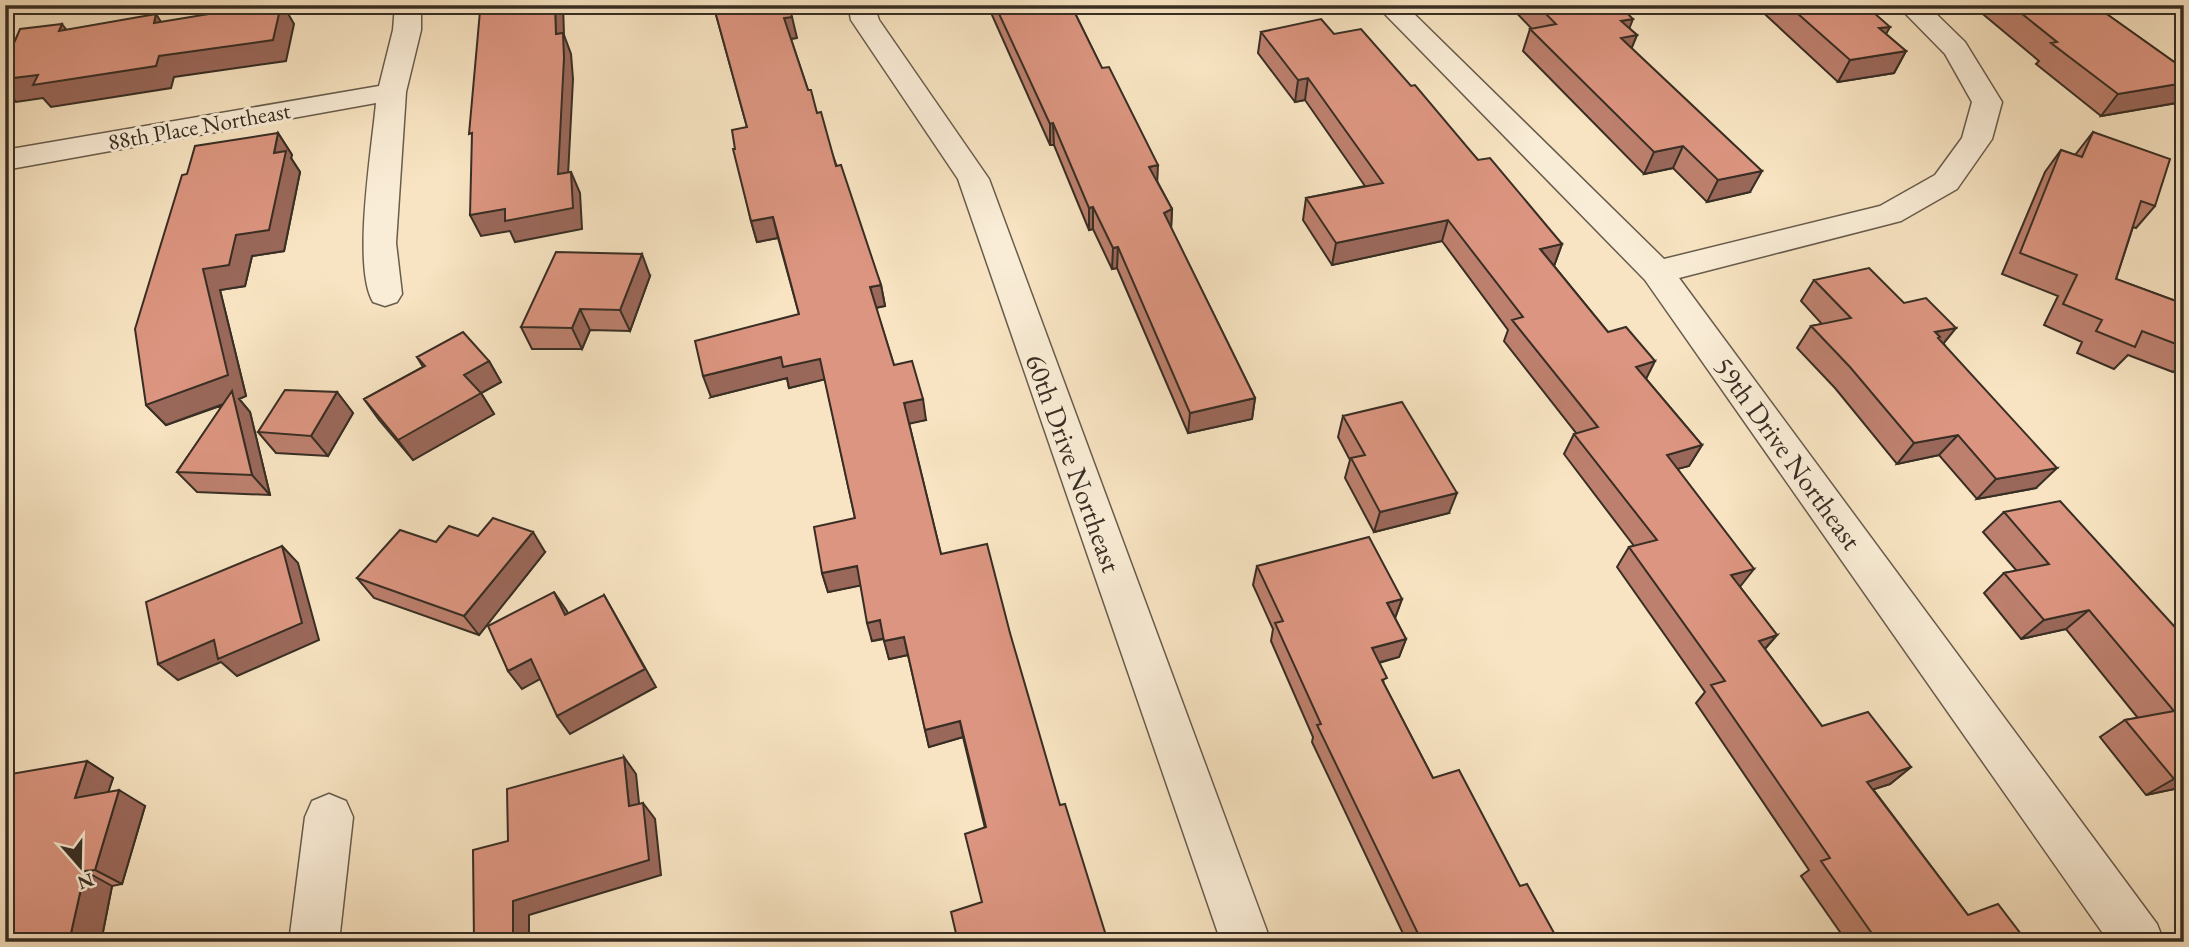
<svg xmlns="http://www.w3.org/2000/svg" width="2189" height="947" font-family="'EB Garamond',serif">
<rect width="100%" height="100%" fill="#f8e4c2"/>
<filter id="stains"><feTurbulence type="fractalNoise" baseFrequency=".00286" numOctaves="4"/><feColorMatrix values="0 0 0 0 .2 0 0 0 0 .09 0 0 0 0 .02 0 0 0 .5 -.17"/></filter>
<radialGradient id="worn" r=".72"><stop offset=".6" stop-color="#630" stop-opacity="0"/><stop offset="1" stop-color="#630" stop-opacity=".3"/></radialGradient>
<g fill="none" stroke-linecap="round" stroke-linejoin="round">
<g stroke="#685c4c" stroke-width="3">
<path id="minor" d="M395 5H421V30L406 92 396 243 402 294 397 302 385 306 373 302C352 267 372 148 376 103L5 170V150L379 86 393 30Z
M848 5H874L879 20 989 179 1271 942H1221L958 179 851 20Z
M1376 5H1405L1664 259 1880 206 1935 175 1962 138 1972 102 1945 54 1897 5H1927L1965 42 2002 102 1992 139 1957 189 1901 221 1679 278 2157 924 2164 942H2109L1645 280Z
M329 794 346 801 353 817 339 942H289L305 817 312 801Z"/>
</g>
<use href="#minor" fill="#faedd7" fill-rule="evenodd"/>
</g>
<path fill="#bd806e" stroke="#382e24" stroke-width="2" d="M991 5H1071L1157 181 1172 209 1171 228 1255 398 1252 419 1188 433 1117 268 1112 269 1093 229 1089 230 1054 145H1050L992 15Z
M1509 5H1619L1630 29 1637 35 1631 48 1750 192 1707 202 1673 168 1644 174 1523 51 1530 29H1532Z
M1755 5H1865L1886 34 1906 51 1894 73 1838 82Z
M1972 5H2094L2184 69V100L2182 102 2101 116 2036 64 2039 61Z
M715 11 797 38 791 39 808 90 817 113 881 285 885 306 876 308 894 365 926 420 909 423 941 554 1010 633 982 902 985 828 963 737 929 747 908 655 889 659 884 639 872 641 861 585 828 592 822 573 855 518 825 379 789 388 787 378 711 397 799 314 778 238 757 242 751 221 735 149 747 127Z
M1261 32 1334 34 1411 86 1478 160 1562 244 1554 266 1646 379 1702 445 1689 466 1677 469 1740 587 1777 635 1765 649 1822 726 1911 767 1890 784 1873 789 1968 915 2027 942H1847L1801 876 1809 870 1696 703 1705 692 1617 567 1629 547 1634 546 1564 454 1574 434 1576 433 1504 341 1508 330 1442 241 1332 265 1303 220 1306 198 1365 186 1305 100 1295 102 1258 53Z
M2093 132 2155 206 2136 228 2133 227 2116 279 2184 304V363L2173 372 2128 355 2114 369 2077 353 2082 342 2044 325 2058 296 2002 274 2045 172 2061 150 2075 155Z
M278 133 292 155 291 158 300 172 284 251 252 256 245 286 220 290 246 396 239 399 250 412 270 495 197 492 177 472 223 405 166 425 146 405 187 174Z
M650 276 630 331 590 330 582 349H532L521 327Z
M1814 280 1944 344 2036 488 1977 499 1939 455 1897 464 1835 388 1797 348 1811 326 1822 324 1801 301Z
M417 357 489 361 501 382 481 393 494 414 413 460 379 420 364 399 423 367Z
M337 392 353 413 328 456 276 453 258 432Z
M1343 416 1449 513 1374 532 1345 478 1350 460 1338 437Z
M2004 512 2184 637V787L2146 795 2100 737 2125 720 2138 718 2066 629 2021 639 1984 593 2004 573 2017 571 1983 532Z
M478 536 545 552 479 635 374 598 357 578Z
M1257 566 1402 599 1395 618 1406 639 1399 657 1379 663 1384 684 1433 778 1520 886 1559 942H1407L1312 742 1313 737 1271 641 1273 629 1253 585Z
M87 761 113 778 108 792 145 806 122 884 112 886 101 942H5Z"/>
<path fill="#9a685a" stroke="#382e24" stroke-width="2" d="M281 5H283L294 24 286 61 174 77 171 88 51 107 43 98 16 102 5 89V79L159 56Z
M555 5H563L564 35 571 54 573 79 567 195 558 174Z
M937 5H964L937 9Z
M156 14 170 36 154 23Z
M792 17 797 38 789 39 784 18Z
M1633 19 1626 37 1637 35 1628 57 1612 60 1621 21Z
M62 24 78 45 59 31Z
M1890 27 1878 48 1879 28Z
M1906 51 1894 73 1838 82 1850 60Z
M1308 78 1305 100 1295 102 1298 80Z
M2184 83V100L2182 102 2101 116 2118 94Z
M1053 123 1054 145H1050V124Z
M278 133 292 155 291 158 300 172 284 251 252 256 245 286 220 290 246 396 239 399 250 412 270 495 252 475 234 400 166 425 146 405 203 269 236 235 274 153Z
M1683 146 1673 168 1644 174 1654 152Z
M1158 165 1157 187 1149 167Z
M1762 171 1750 192 1707 202 1718 180Z
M571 172 580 193 582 229 515 242 510 231 481 236 470 215Z
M1093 207V229L1089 230V208Z
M1172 209 1171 231 1164 213Z
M773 217 778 238 757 242 751 221Z
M1448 220 1442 241 1332 265 1336 243Z
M1562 244 1554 266 1540 249Z
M1118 247 1117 268 1112 269 1113 248Z
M642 254 650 276 630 331 620 310Z
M881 285 885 306 874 308 870 287Z
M580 309 590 330 582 349 572 328Z
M1956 328 1939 349 1935 332Z
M781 357 820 359 826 379 789 388 787 378 711 397 703 376Z
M489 361 501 382 481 393 494 414 413 460 398 440 464 375Z
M1655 361 1644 383 1636 367Z
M337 392 353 413 328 456 311 436Z
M1255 398 1252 419 1188 433 1190 413Z
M923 399 926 420 908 424 904 403Z
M1958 435 1939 455 1897 464 1914 443Z
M1702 445 1689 466 1654 475 1667 455Z
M2057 468 2036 488 1977 499 1996 479Z
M1457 493 1449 513 1374 532 1380 512Z
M533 532 545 552 479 635 464 616Z
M282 546 298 563 319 640 237 676 221 662 178 680 158 664Z
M857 566 863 585 828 592 822 573Z
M1754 569 1739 588 1731 575Z
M554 592 567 611 578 634 565 615Z
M604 595 656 687 570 734 557 716Z
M1402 599 1395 618 1387 603Z
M2089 610 2066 629 2021 639 2044 620Z
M880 620 885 638 872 641 867 623Z
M1777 635 1760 654 1759 641Z
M904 637 908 655 889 659 884 641Z
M1406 639 1399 657 1365 666 1372 648Z
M531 659 544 677 522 689 508 671Z
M960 721 963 737 929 747 925 730Z
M624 757 636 774 641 822 629 806Z
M87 761 113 778 101 814 75 798Z
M1911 767 1890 784 1847 798 1867 782Z
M2184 777V787L2146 795 2174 779Z
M119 790 145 806 122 884 95 870Z
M643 803 655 819 661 875 529 915V942H513V901Z
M85 871 112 886 101 942H69Z"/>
<path fill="#dc9580" stroke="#382e24" stroke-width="2" d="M264 5H281L273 40 159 56 156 66 33 85 38 75 5 79V64L20 29 62 24 59 31 156 14 154 23Z
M476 5H555L556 34 563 33 564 58 558 174 571 172 573 208 505 221V209L470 215 472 133 469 134 480 11 475 12Z
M717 5H789L792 17 784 18 808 90H811L817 113 821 112 836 166 841 165 881 285 870 287 894 365 912 361 923 399 904 403 941 554 987 544 1010 633 1060 805 1065 804 1108 942H958L951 912 982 902 965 834 986 827 960 721 925 730 904 637 884 641 880 620 867 623 857 566 822 573 814 527 855 518 820 359 783 367 781 357 703 376 695 341 799 314 773 217 751 221 733 149H735L732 130 747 127 715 11H719Z
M995 5H1071L1102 68 1109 67 1158 165 1149 167 1172 209 1164 213 1255 398 1190 413 1118 247 1113 248 1093 207 1089 208 1053 123 1050 124Z
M1537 5H1619L1633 19 1621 21 1637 35 1621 38 1762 171 1718 180 1683 146 1654 152 1530 29 1556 24Z
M1788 5H1865L1890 27 1879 28 1906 51 1850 60Z
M2011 5H2094L2184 69V83L2118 94 2051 43 2057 42Z
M1321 19 1334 34 1361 29 1411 86 1415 85 1478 160 1490 158 1562 244 1540 249 1608 332 1626 327 1655 361 1636 367 1702 445 1667 455 1754 569 1731 575 1777 635 1759 641 1822 726 1868 712 1911 767 1867 782 1968 915 1998 904 2027 942H1878L1821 861 1830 858 1711 685 1725 681 1629 547 1657 540 1574 434 1598 427 1512 320 1523 317 1448 220 1336 243 1306 198 1383 183 1308 78 1298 80 1261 32Z
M2093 132 2170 159 2155 206 2141 201 2116 279 2184 304V347L2142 331 2135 347 2096 331 2102 320 2063 304 2077 275 2020 253 2061 150 2082 157Z
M278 133 274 153 286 151 269 230 236 235 229 265 203 269 228 375 146 405 135 329 182 175 187 174 195 146Z
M556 252 642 254 620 310 580 309 572 328 521 327Z
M1869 268 1904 303 1926 298 1956 328 1935 332 1940 337 1938 338 2057 468 1996 479 1958 435 1914 443 1850 367 1811 326 1851 318 1814 280Z
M463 332 489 361 464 375 481 393 398 440 364 399 425 366 417 357Z
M285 390 337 392 311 436 258 432Z
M232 391 252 475 177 472Z
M1402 402 1457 493 1380 512 1351 458 1365 455 1343 416Z
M2060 501 2184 637V777L2174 779 2125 720 2174 711 2089 610 2044 620 2004 573 2049 564 2004 512Z
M493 518 533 532 464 616 357 578 400 530 436 542 449 526 478 536Z
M1369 537 1402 599 1387 603 1406 639 1372 648 1387 678 1382 680 1433 778 1459 770 1520 886 1527 884 1559 942H1422L1317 725 1321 724 1275 623 1283 621 1257 566Z
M282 546 302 623 218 659 214 640 158 664 146 602Z
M554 592 565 615 604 595 645 669 557 716 531 659 508 671 488 626Z
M624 757 629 806 643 803 649 860 513 901V942H474L473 850 508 841 507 789Z
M87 761 75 798 119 790 95 870 85 871 69 942H5V775Z"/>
<g text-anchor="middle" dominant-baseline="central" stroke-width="6" stroke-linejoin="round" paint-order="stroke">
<g font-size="23" fill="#382e24" stroke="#faedd7">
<text transform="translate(199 126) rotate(-10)">88th Place Northeast</text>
</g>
<g font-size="28" fill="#382e24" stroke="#faedd7">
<text transform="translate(1788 453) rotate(54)">59th Drive Northeast</text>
<text transform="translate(1074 463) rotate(70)">60th Drive Northeast</text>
</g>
</g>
<rect width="2189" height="947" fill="none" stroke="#f8e4c2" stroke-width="28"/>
<rect x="7" y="7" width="2175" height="933" fill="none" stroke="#382e24" stroke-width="3.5"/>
<rect x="14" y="14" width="2161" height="919" fill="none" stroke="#382e24" stroke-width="2"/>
<g transform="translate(80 866) rotate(160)" stroke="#faedd7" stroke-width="5" paint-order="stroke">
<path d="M0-5L12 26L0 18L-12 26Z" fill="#382e24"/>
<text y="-10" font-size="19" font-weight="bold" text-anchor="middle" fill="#382e24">N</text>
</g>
<rect width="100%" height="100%" filter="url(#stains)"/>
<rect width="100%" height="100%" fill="url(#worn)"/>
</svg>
